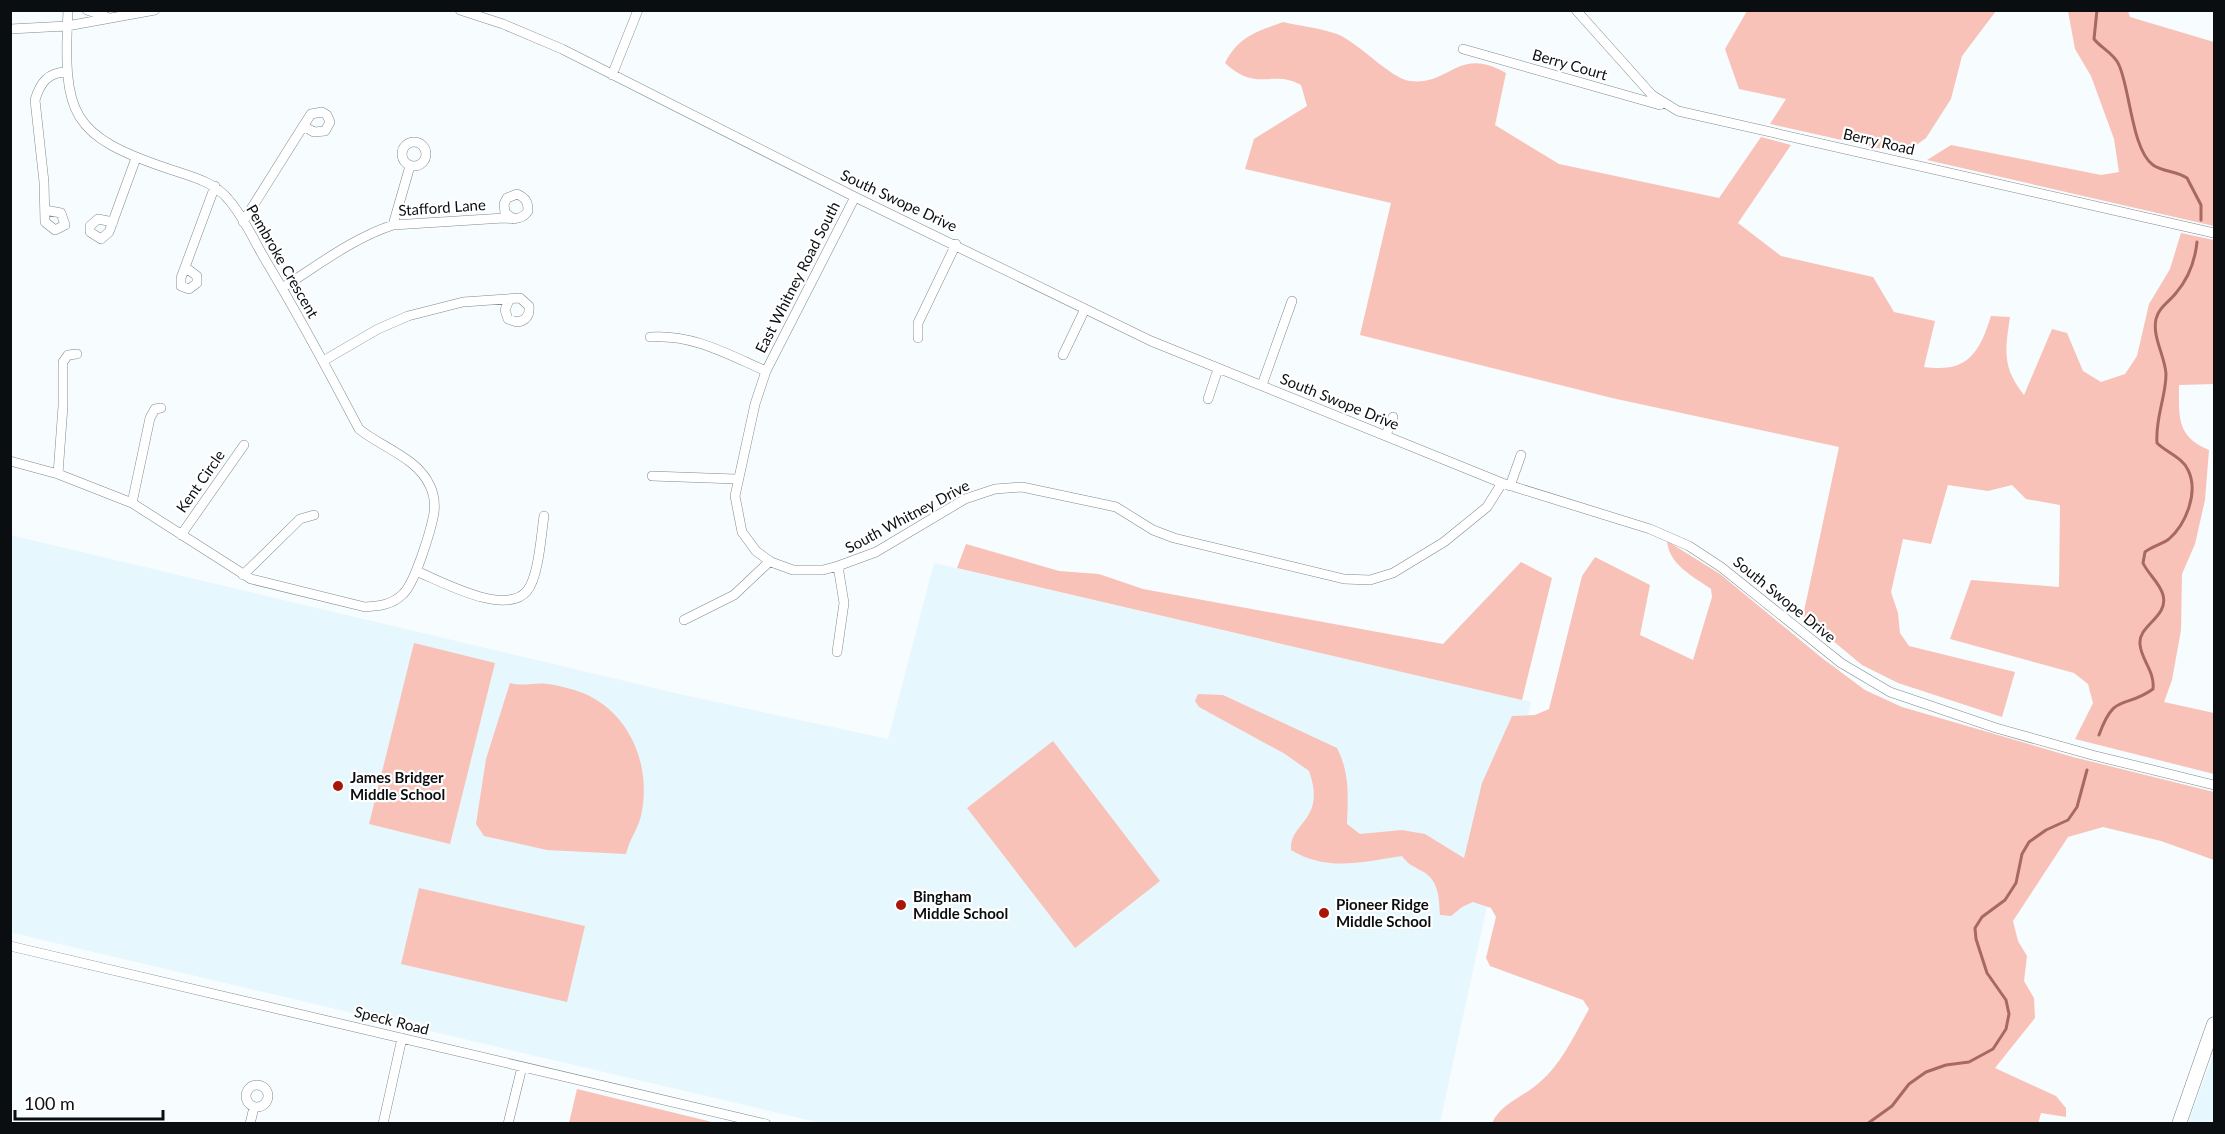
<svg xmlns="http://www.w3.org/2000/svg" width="2225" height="1134" font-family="Lato,sans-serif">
<rect width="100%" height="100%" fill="#f7fcfe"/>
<path fill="#e7f7fe" d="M10 535 688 696 888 739 934 563 1531 702 1440 1123H821L13 933 10 877Z
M2214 1053V1123H2188Z"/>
<path fill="#f9c2b8" d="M1747 11V10L1996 11 1962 56 1951 99 1926 138 1904 154 1770 124 1786 99 1739 89 1725 49Z
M2068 11H2128L2130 17 2214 42V226L1927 160 1951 145 2101 175 2119 172 2114 139 2091 76 2075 49Z
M1283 22C1300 26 1320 28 1337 34 1358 42 1391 79 1410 81 1450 86 1458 45 1506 73L1495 125 1559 164 1719 198 1761 137 1791 145 1738 223 1781 256 1873 277 1894 312 1935 321 1924 367C1967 373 1979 354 1991 316L2010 317C2005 351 2002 367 2024 395L2052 329 2067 333 2083 371 2101 382 2125 374 2137 356 2149 304 2170 269 2181 233 2214 240V384L2179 385C2179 416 2176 437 2209 450L2205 500 2195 544 2182 574 2181 630 2172 680 2164 702 2214 713V774L2075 739 2093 703 2088 684 2074 673 1950 639 1971 580 2059 587 2060 505 2026 499 2012 485 1988 491 1948 485 1931 544 1903 539 1891 592 1898 613 1900 633 1909 646 2015 672 2002 717 1898 683 1862 665 1803 616 1839 447 1612 398 1360 335 1391 203 1245 169 1254 139 1307 106 1301 85C1272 69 1257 93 1225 63 1239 36 1256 32 1283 22Z
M1667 541 1720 574 1822 658 1865 690 1902 707 2073 757 2214 792V860L2161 841 2103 827 2068 837 2013 921 2018 941 2027 956 2024 981 2034 998 2035 1018 1995 1068 2056 1096 2066 1108V1117L2041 1113 2038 1124 1492 1123C1502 1102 1524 1097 1540 1082 1562 1063 1575 1034 1589 1009L1583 1000 1490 966 1486 958 1496 917 1491 908 1473 902 1462 907 1451 916 1440 915C1439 897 1439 879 1420 870 1411 865 1408 864 1402 856 1362 862 1327 872 1291 850 1289 822 1327 821 1309 771L1285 754 1199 707 1195 701 1198 694 1223 695 1337 748C1350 774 1348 796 1347 824L1360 834 1402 830 1425 834 1464 858 1482 783 1512 716 1535 715 1549 709 1582 576 1595 557 1650 585 1640 635 1693 660 1712 597 1711 589C1693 576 1669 565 1667 541Z
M966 544 1059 571 1099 574 1143 589 1443 644 1521 562 1552 578 1522 700 957 568Z
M414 643 495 663 450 844 369 824Z
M510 683C523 687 535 682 547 684 558 685 572 689 583 693 631 713 652 767 641 816 638 829 629 840 626 854L547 850 484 836 476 824 486 759Z
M1053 741 1160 881 1075 948 967 808Z
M419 888 585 926 567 1002 401 964Z
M577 1089 716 1123H569Z"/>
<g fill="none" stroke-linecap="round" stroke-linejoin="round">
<path stroke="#a76960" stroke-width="3" d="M2097 10 2094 39C2102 49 2114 53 2119 65 2130 89 2132 150 2153 165 2163 172 2177 171 2187 178L2201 205V220
M2099 735C2115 691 2124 710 2153 689 2155 671 2141 660 2140 644 2138 625 2169 617 2163 595 2160 583 2148 574 2143 563L2145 552C2152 546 2163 544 2169 539 2186 524 2199 492 2188 470 2183 458 2166 452 2157 443 2155 418 2166 397 2166 374 2165 356 2152 337 2156 319 2159 307 2169 302 2176 293 2188 279 2195 261 2197 242
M1867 1124 1892 1106 1909 1084 1926 1072 1946 1065 1969 1062 1993 1049 2006 1029 2009 1014 2006 1000 1987 973 1976 939 1975 928 1982 917 2005 900 2016 883 2022 854 2029 842 2046 830 2068 820 2077 807 2087 770"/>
<g stroke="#7f8a8f" stroke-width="10">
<path id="street" d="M87 10 107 17
M460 10 503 24 562 49 855 197 1151 341 1502 483 1650 529 1689 546 1721 567 1841 663 1890 692 1996 728 2092 755 2214 785
M1576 10 1652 95 1678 111 2214 233
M10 29 67 26 155 10
M1463 49 1660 105
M612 75 638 10
M402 154a12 12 0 1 1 24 0a12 12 0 1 1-24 0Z
M855 197 766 371 755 404 735 496 742 532 756 551 771 562 793 570H823L838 566 876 552 965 499 995 489 1022 487 1116 507 1153 530 1174 538 1344 579 1370 580 1393 573 1444 542 1487 507 1502 483
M45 210 61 213 65 225 55 230 45 222 44 182 35 100C40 83 48 72 67 72
M113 222 98 219 90 226V232L101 239 109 232 136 158
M243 222 295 139 311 114 322 112 327 115 330 122 325 131 314 132 303 126
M393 225 410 166
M185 267 197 276V283L189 289 181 286V278L215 186
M282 288C317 266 353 238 393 225L504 218C514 219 522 220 528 211 528 202 526 198 517 194L507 198 504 204 505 213 514 219
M650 337C693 334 727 354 766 371
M918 338V323L956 244
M1063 355 1085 309
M323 361 378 329 408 316 463 302 520 298 529 306C530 315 526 321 517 322L508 319 505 310 509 300
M1262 385 1292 301
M1208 399 1218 369
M1386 435 1393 417
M10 461 58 474 132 503 251 579 365 607C379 606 392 605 403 594 415 583 431 530 434 513 435 504 434 494 430 486 418 458 381 447 359 429 329 372 299 316 266 261 254 241 244 217 228 199 214 182 193 177 172 170 69 136 63 115 68 10
M58 474 63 406V362L68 355 77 354
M652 476 736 479
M1510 486 1521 455
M132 503 150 418 155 409 161 408
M181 535 244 445
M416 571C441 581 505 617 527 591 539 576 541 535 544 516
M243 575 300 519 314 515
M684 620 734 595 770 561
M837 652 844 603 838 566
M10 946 766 1124
M246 1096a11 11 0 1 1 22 0a11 11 0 1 1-22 0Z
M250 1124 254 1107
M383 1124 402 1038
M508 1124 522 1067"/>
</g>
<g stroke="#7f8a8f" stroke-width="15">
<path id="secondary" d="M2179 1124 2214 1024"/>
</g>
<use href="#street" stroke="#fff" stroke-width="9"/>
<use href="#secondary" stroke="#fff" stroke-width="14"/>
</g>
<g fill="#a8160a" stroke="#fff" stroke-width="2">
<circle cx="338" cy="786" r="6"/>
<circle cx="901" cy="905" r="6"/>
<circle cx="1324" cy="913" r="6"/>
</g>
<g text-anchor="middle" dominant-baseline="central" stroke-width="4.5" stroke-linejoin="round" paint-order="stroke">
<g font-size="15" fill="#0a0e10" stroke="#fff">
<text transform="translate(1570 64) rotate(16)">Berry Court</text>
<text transform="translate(1879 141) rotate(13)">Berry Road</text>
<text transform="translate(899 200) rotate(25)">South Swope Drive</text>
<text transform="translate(442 207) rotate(-4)">Stafford Lane</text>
<text transform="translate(283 261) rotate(60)">Pembroke Crescent</text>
<text transform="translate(797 277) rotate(-63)">East Whitney Road South</text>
<text transform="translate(1340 401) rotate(22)">South Swope Drive</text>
<text transform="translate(200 481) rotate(-55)">Kent Circle</text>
<text transform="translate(907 516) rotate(-28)">South Whitney Drive</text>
<text transform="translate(1785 599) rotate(39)">South Swope Drive</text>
<text transform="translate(392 1020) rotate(14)">Speck Road</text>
</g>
<g font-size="15" font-weight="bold" fill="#0a0e10" stroke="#fff" text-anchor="start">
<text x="350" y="777">James Bridger<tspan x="350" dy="17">Middle School</tspan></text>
<text x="913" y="896">Bingham<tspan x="913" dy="17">Middle School</tspan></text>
<text x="1336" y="904">Pioneer Ridge<tspan x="1336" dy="17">Middle School</tspan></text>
</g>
</g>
<rect width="2225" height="1134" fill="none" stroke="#0a0e10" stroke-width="24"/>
<path d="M15 1110v9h148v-9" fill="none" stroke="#0a0e10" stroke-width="3"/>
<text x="24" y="1110" font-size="18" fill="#0a0e10" stroke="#ffffff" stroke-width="4.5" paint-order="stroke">100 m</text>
</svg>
